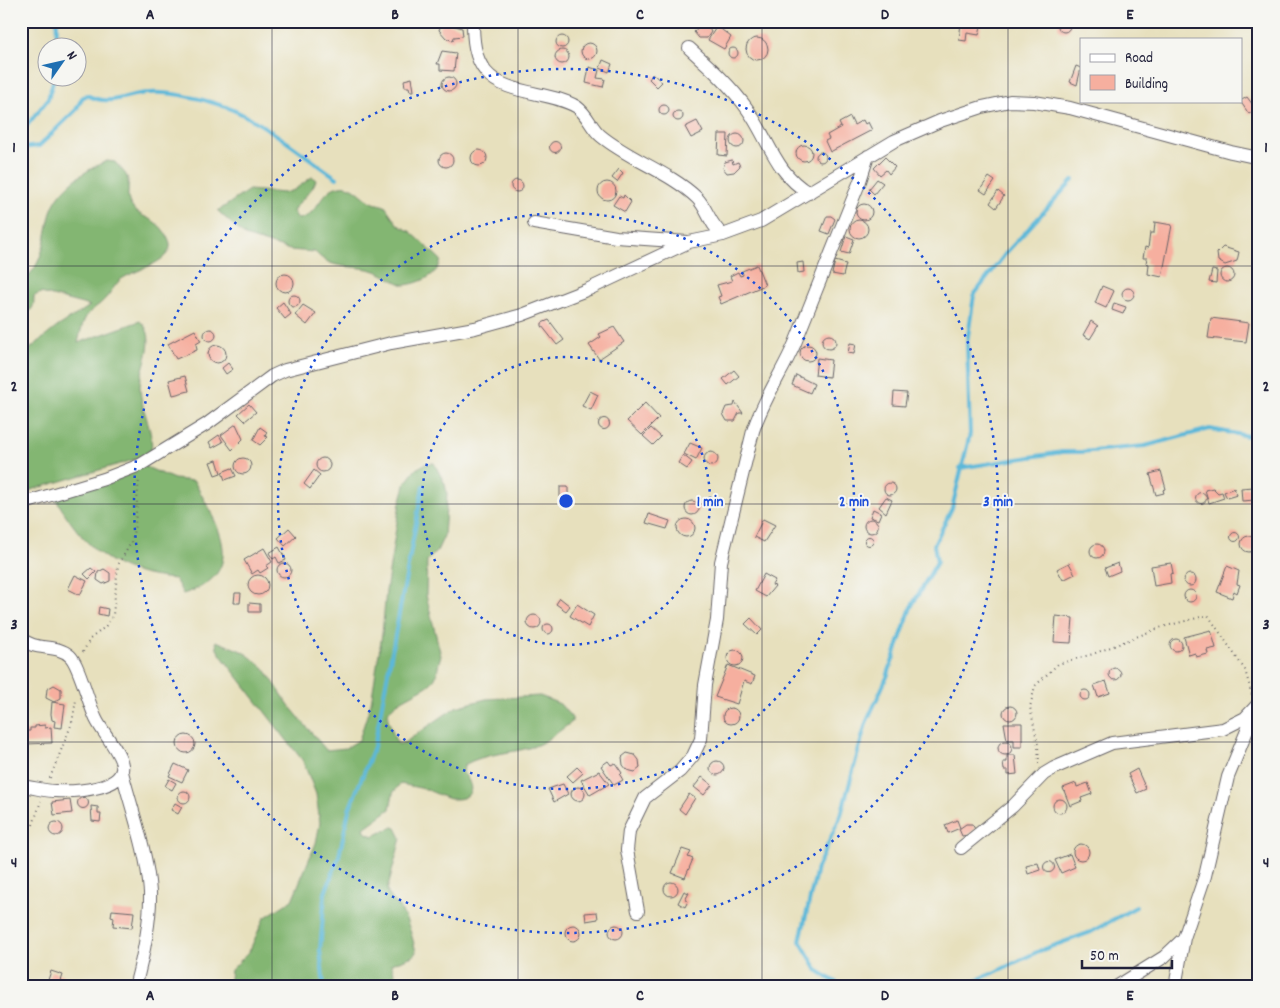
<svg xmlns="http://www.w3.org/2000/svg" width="1280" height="1008" font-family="Dekko,sans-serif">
<rect width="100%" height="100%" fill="#f6f6f2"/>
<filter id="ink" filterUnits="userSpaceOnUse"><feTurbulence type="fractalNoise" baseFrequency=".02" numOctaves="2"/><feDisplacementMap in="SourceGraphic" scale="10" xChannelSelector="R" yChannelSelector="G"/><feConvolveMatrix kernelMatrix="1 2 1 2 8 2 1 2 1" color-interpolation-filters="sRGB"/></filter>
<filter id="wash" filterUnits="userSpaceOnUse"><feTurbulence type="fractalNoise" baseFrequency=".0096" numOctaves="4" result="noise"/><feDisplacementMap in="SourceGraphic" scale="20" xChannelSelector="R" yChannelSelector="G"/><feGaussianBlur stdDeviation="1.12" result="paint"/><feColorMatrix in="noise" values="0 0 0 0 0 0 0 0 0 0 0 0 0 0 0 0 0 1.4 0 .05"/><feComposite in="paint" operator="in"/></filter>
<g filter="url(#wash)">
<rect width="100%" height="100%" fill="#e7e0bd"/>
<path fill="#83b672" stroke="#526c56" d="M107 161 115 162C119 167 125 172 127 177 131 187 124 197 132 207 142 220 157 216 168 238 181 262 130 270 119 281 114 286 110 294 105 299 100 305 93 308 88 314 82 321 80 335 78 343L140 321C160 338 140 366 140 387 140 408 155 432 151 452L147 456 21 493V356L57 327 90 306 41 293 34 296C34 308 33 311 21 314V282C46 265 44 234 52 209 60 187 87 169 107 161Z
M312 177 316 179C314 191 299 200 293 211L298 219C317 217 320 192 336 187 354 181 360 197 374 203 377 204 382 205 385 206L398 225 411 232 441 260C438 276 418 284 404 285 393 281 383 273 372 270 349 264 333 271 315 252L290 250 245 236 218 211 249 190 284 193 294 190Z
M434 463 445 484 447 494 444 536 437 551 427 561 426 595 441 656C437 664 439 675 433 681 425 691 388 702 388 715 387 719 390 724 391 727 393 733 394 739 398 744L404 743 456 707 486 699 540 696 560 704 572 718V722C559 731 547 742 532 747 509 754 485 753 464 765L463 773C476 787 473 800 452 799 445 799 434 792 427 790 418 787 409 786 400 784L393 793 390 809 364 828 366 833 373 836 393 827 396 828 401 838 387 890C389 898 393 899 398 906 408 919 412 936 416 952L413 956 391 964 399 987H229L231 970 249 952 264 918 292 900 316 843 320 823 316 794 303 761 223 658 217 649 216 641 244 652 264 668 291 708 326 750 346 748 359 740 371 703 382 634 386 591 400 503 406 482 416 469 425 464Z
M144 466 174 479 194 481C217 524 251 573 183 594L175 579C112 574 85 549 54 496Z"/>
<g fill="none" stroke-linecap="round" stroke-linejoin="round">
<path stroke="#5bb8d9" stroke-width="4" d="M56 48 57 21
M21 133 48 99 54 78
M21 148 39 146 76 110 82 98 87 95C111 108 125 93 150 93 169 92 195 97 214 103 259 116 298 152 337 178
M960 468 1062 452H1081L1145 446 1210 429 1259 438
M324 987 320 950 325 893 339 856 349 810 374 747 423 486
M843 987 818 971 800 941 817 868 841 815 866 723 887 677 911 607 937 562 934 545 952 508 970 434 967 343 974 295 1006 253 1073 180
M958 987 991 974 1039 951 1091 932 1136 907"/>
</g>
<g id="blocks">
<path fill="#f6af9f" d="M1058 26a6 6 0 1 1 12 0a6 6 0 1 1-12 0Z
M445 23 462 28 463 36 454 37 453 41 446 38 439 30 441 25Z
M961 23 981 26 979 35 967 33 966 41 959 40Z
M707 25 711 32 707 38H699L694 32 699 26Z
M717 26 731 37 724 49 708 40Z
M556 42a6 6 0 1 1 12 0a6 6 0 1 1-12 0Z
M746 49a11 11 0 1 1 22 0a11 11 0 1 1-22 0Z
M581 51a8 8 0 1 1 16 0a8 8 0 1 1-16 0Z
M728 53a5 5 0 1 1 10 0a5 5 0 1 1-10 0Z
M555 57a7 7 0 1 1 14 0a7 7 0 1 1-14 0Z
M442 51 456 53 454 71 440 70V64H437Z
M603 60 612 64 609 72 600 68Z
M1076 66 1081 68 1077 85 1070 82Z
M589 67 599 70 597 78 605 79 603 87 586 83Z
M653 74 662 82 657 87 649 79Z
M442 84a7 7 0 1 1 14 0a7 7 0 1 1-14 0Z
M412 78 414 91H410L409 87H405L404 80Z
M1247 97 1256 109 1249 114 1240 101Z
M659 110a5 5 0 1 1 10 0a5 5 0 1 1-10 0Z
M673 116a5 5 0 1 1 10 0a5 5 0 1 1-10 0Z
M850 117 854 125 863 120 865 124 868 122 872 130 830 152 825 141 829 139 827 135 841 127 839 123Z
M697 121 703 132 691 138 685 127Z
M730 141a7 7 0 1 1 14 0a7 7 0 1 1-14 0Z
M719 134H728L727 156 718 155Z
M549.5 147a5.5 5.5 0 1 1 11 0a5.5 5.5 0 1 1-11 0Z
M796 153a8 8 0 1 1 16 0a8 8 0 1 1-16 0Z
M471 158a8 8 0 1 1 16 0a8 8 0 1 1-16 0Z
M816 157a5 5 0 1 1 10 0a5 5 0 1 1-10 0Z
M439 160a7 7 0 1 1 14 0a7 7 0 1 1-14 0Z
M885 157 895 167 889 174 886 170 880 175 874 168Z
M732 160 733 164 738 162 740 166 734 172 727 173 723 168 725 162Z
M619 169 623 173 617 182 612 178Z
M989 177 995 181 986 194 980 190Z
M877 179 883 183 874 194 869 189Z
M511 186a6 6 0 1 1 12 0a6 6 0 1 1-12 0Z
M598 191a9 9 0 1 1 18 0a9 9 0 1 1-18 0Z
M998 191 1004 196 996 208 990 203Z
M624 195 631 202 625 212 613 205 619 196 623 198Z
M856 212a8 8 0 1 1 16 0a8 8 0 1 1-16 0Z
M827 216H831L835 219 829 234 821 231Z
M850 229a9 9 0 1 1 18 0a9 9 0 1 1-18 0Z
M1155 222 1172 225 1162 277 1148 274 1149 264 1146 263 1147 258H1143L1145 247 1148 248 1150 233H1154Z
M846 236 854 239 849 254 841 252Z
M1223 247 1239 252 1237 261 1225 265 1218 261 1217 253Z
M835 261 846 264 843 276 832 274Z
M803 262 804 272 798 273 797 263Z
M757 265 765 285 721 304 718 297 721 296 717 285 732 281 730 276 738 272 740 276 743 275 742 271Z
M1220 275a7 7 0 1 1 14 0a7 7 0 1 1-14 0Z
M1212 270 1217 271 1216 283 1209 282Z
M276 283a9 9 0 1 1 18 0a9 9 0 1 1-18 0Z
M1102 286 1114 291 1106 308 1095 303Z
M1122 294a6 6 0 1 1 12 0a6 6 0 1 1-12 0Z
M288 301a6 6 0 1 1 12 0a6 6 0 1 1-12 0Z
M283 302 291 314 285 319 276 308Z
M1114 303 1126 307 1123 314 1112 310Z
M303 305 316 313 307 325 295 315Z
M1211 318 1249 323 1246 342 1208 338Z
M549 320 564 340 557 345 542 326V323Z
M1091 321 1098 326 1090 339 1083 335Z
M614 327 624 342 599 359 589 345 601 337 599 334Z
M204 335a6 6 0 1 1 12 0a6 6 0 1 1-12 0Z
M195 330 201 341 196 344 197 350 176 359 168 344Z
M822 342a7 7 0 1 1 14 0a7 7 0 1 1-14 0Z
M850 343 856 344 854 354 848 353Z
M208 354a9 9 0 1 1 18 0a9 9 0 1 1-18 0Z
M800 353a8 8 0 1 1 16 0a8 8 0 1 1-16 0Z
M817 358 831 360 829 377 815 375Z
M228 363 233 369 226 374 222 368Z
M734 370 739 376 728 385 723 379Z
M796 375 814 384 810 393 792 385Z
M185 376 189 391 173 395 169 380Z
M590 391 598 395 591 410 582 406Z
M894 392 907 393 905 406 893 405Z
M735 402 743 413H739L735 421H727L723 414 726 407 734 406Z
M645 403 659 418 642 435 627 421Z
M249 404 256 412 245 421 238 414Z
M598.5 424a5.5 5.5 0 1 1 11 0a5.5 5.5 0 1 1-11 0Z
M236 424 243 439 232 450 221 435Z
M260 427 267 432 265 436 268 437 260 445 253 440Z
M651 428 661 437 653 445 643 436Z
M219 435 223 442 212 448 209 442Z
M690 443 702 448 696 460 684 454Z
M704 459a7 7 0 1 1 14 0a7 7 0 1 1-14 0Z
M683 455 692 462 687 469 678 463Z
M316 465a7 7 0 1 1 14 0a7 7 0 1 1-14 0Z
M235 466a8 8 0 1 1 16 0a8 8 0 1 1-16 0Z
M217 460 221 473 215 475 210 462Z
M232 468 236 476 225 480 222 472Z
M314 470 320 475 310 489 304 484Z
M1161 471 1166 489 1163 490 1164 493 1156 495 1150 474Z
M884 489a6 6 0 1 1 12 0a6 6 0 1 1-12 0Z
M560 487H568V505L560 504Z
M1254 487 1255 500 1242 501 1241 488Z
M1213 488 1218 493 1222 492 1224 498 1209 503 1205 490Z
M1234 488 1237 495 1227 498 1224 492Z
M1195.5 498a5.5 5.5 0 1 1 11 0a5.5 5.5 0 1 1-11 0Z
M886 497 892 500 886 513 879 507Z
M685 508a7 7 0 1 1 14 0a7 7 0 1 1-14 0Z
M873 509 881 513 878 520 870 517Z
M649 514 670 521 667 529 646 523Z
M864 526a7 7 0 1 1 14 0a7 7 0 1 1-14 0Z
M763 519 775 525 764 542 754 537Z
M677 528a9 9 0 1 1 18 0a9 9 0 1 1-18 0Z
M289 528 296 536 285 546 278 538Z
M1230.5 537a4.5 4.5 0 1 1 9 0a4.5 4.5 0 1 1-9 0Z
M1241 544a8 8 0 1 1 16 0a8 8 0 1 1-16 0Z
M864.5 541a4.5 4.5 0 1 1 9 0a4.5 4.5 0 1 1-9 0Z
M1090 551a7 7 0 1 1 14 0a7 7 0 1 1-14 0Z
M279 547 286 560 279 563 276 557 273 559 269 553Z
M264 548 272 562 266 566 268 568 260 573 258 570 252 574 244 560Z
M1069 563 1075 574 1063 580 1057 569Z
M1118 563 1120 571 1108 576 1105 568Z
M1171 563 1173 573 1170 574 1171 583 1154 586 1151 566Z
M277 570a7 7 0 1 1 14 0a7 7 0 1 1-14 0Z
M1227 566 1239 571 1237 584 1240 585 1237 593 1234 591 1232 598 1217 592Z
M91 568 96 572 89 579 84 574Z
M104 569 110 573V581L103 584 97 580 98 572Z
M1184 580a6 6 0 1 1 12 0a6 6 0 1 1-12 0Z
M764 574 775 580 772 585 775 586 766 597 755 591Z
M75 575 87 581 80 595 68 589Z
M248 585a10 10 0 1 1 20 0a10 10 0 1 1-20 0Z
M1184 596a6 6 0 1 1 12 0a6 6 0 1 1-12 0Z
M235 593H241L240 603H234Z
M560 598 570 606 566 611 556 604Z
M249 603 260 604V612H249Z
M577 604 594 615 588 627 570 616Z
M99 607 108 609 107 616 98 614Z
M527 622a7 7 0 1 1 14 0a7 7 0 1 1-14 0Z
M1056 616 1073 618 1071 643 1054 642Z
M751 618 762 630 757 635 745 624Z
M543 629a5 5 0 1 1 10 0a5 5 0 1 1-10 0Z
M1211 630 1216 648 1207 650 1208 654 1196 657 1195 653 1189 655 1184 637Z
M1170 645a6 6 0 1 1 12 0a6 6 0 1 1-12 0Z
M727 658a8 8 0 1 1 16 0a8 8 0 1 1-16 0Z
M728 665 755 676 752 684 744 681 737 704 715 697Z
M1109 674a6 6 0 1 1 12 0a6 6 0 1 1-12 0Z
M1106 681 1110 693 1098 697 1094 685Z
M54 685 61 689V698L54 702 46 698 47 689Z
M1080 695a5 5 0 1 1 10 0a5 5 0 1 1-10 0Z
M52 702 65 704 62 728 54 727 55 721 52 720 51 714Z
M1003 713a7 7 0 1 1 14 0a7 7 0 1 1-14 0Z
M723 716a8 8 0 1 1 16 0a8 8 0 1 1-16 0Z
M1004 723H1022V747H1014V740H1007Z
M45 725V728L51 727 52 743 25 744 24 731H30V728H35V726Z
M177 744a9 9 0 1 1 18 0a9 9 0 1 1-18 0Z
M998 748a7 7 0 1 1 14 0a7 7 0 1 1-14 0Z
M627 753 635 755 639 760 640 768 635 772 627 770 623 765 622 757Z
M1007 755H1015L1017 774 1008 775V770H1004L1003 762H1007Z
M608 761 611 765 615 763 622 773 620 775 623 780 614 785 601 766Z
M710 768a7 7 0 1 1 14 0a7 7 0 1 1-14 0Z
M175 764 188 770 182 782 169 776Z
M577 767 583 773 573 782 567 776Z
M1137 769 1146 789 1137 793 1128 774Z
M599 771 609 784 590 795 581 780Z
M702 777 712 785 704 795 694 787Z
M169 779 176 783 172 790 165 786Z
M1076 783 1077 787 1088 783 1092 794 1081 798 1082 801 1070 806 1063 788Z
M563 784 568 794 554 802 548 789Z
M571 794a7 7 0 1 1 14 0a7 7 0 1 1-14 0Z
M178 797a6 6 0 1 1 12 0a6 6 0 1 1-12 0Z
M689 794 695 798 685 814 679 809Z
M77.5 803a5.5 5.5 0 1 1 11 0a5.5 5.5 0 1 1-11 0Z
M1053 806a7 7 0 1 1 14 0a7 7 0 1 1-14 0Z
M70 800 72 813 54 815 52 802Z
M175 803 182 807 178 814 171 810Z
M91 806 98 807V814H101L100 822 92 821Z
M957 820 960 828 948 833 945 825Z
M49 829a7 7 0 1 1 14 0a7 7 0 1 1-14 0Z
M966 824H972L975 829 968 835 962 836 959 829Z
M1073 852a8 8 0 1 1 16 0a8 8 0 1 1-16 0Z
M682 849 691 852 688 857 693 859 685 878 672 873Z
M1070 854 1075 867 1061 873 1055 860Z
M1043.5 867a5.5 5.5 0 1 1 11 0a5.5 5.5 0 1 1-11 0Z
M1038 863 1040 870 1028 874 1026 866Z
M664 889a7 7 0 1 1 14 0a7 7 0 1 1-14 0Z
M684 891 689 893 685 900 688 901 685 907 678 903Z
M112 910 134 912 132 928 113 926 114 917 111 916Z
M597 912 598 919 586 921 585 913Z
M609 932a7 7 0 1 1 14 0a7 7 0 1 1-14 0Z
M565 933a8 8 0 1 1 16 0a8 8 0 1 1-16 0Z
M51 971 63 975 60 984 48 980Z"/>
</g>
</g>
<g filter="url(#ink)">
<use href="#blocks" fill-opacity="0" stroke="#676468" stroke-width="1"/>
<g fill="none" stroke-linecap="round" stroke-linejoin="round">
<g stroke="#676468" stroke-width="14">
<path id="minor" d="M473 21C473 38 474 58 486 72 505 95 551 91 577 107 588 115 591 128 601 136 630 160 670 172 697 198 708 209 709 224 723 235
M689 48C710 67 732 87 748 110 769 140 776 174 809 193
M534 223 616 237 688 242
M21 504 104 479 140 465 207 424 272 376 285 370 391 343 475 328 522 315 589 289 689 242 723 235 761 221 894 141 940 121 982 107 1010 101 1034 102 1070 108 1231 152 1259 158
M21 638C35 652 56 643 70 656 79 664 89 705 96 719 102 732 120 751 122 765 126 790 72 792 55 791 44 791 33 787 21 786
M122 772C132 811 147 851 150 892 151 922 143 957 135 987
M961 848 1013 806 1044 774 1054 768 1112 743 1223 729 1245 718 1259 703
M638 911 627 850 629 831 645 798 680 771 693 756 701 739 705 685 717 620 721 562 753 431C763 400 782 373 795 343L860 181 868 156
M1116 987 1164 957 1184 938
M1175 987 1184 938 1205 876 1228 777 1255 711"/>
</g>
<path stroke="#676468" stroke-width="2" stroke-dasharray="1 4" stroke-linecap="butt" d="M83 652 90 639 105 627 113 615 118 565 131 543 135 525 139 478
M1039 764 1038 745 1030 707 1035 686 1058 664 1093 654 1159 628 1208 615 1245 670 1252 695
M50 778 72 723 76 700
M33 825 41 801"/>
<use href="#minor" stroke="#fff" stroke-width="12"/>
</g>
</g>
<path fill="none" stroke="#22223b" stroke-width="1" stroke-opacity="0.55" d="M272 21V987M518 21V987M762 21V987M1008 21V987M21 266H1259M21 504H1259M21 742H1259"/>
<g fill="none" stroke="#1d4ed8" stroke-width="2.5" stroke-dasharray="2.5 5">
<circle cx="566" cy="501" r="144"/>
<circle cx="566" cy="501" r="288"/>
<circle cx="566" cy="501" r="432"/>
</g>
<circle cx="566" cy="501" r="8" fill="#1d4ed8" stroke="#f6f6f2" stroke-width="2.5"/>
<g font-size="15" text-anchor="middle" font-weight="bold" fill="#1d4ed8" stroke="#f6f6f2" stroke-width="4" stroke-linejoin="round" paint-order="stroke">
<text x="710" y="506">1 min</text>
<text x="854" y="506">2 min</text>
<text x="998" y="506">3 min</text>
</g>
<rect width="1280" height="1008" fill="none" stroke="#f6f6f2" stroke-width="55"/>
<rect x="1080" y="38" width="162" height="65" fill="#f6f6f2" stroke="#a1a1a9"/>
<rect x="1090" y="54" width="25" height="8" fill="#ffffff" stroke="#a1a1a9"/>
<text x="1125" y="62" font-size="15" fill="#22223b">Road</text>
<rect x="1090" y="75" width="25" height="15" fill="#f6af9f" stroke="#a1a1a9"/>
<text x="1125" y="88" font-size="15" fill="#22223b">Building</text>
<g transform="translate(62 62) rotate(56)"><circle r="24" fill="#f6f6f2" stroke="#a1a1a9"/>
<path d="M0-4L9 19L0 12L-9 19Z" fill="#1f6fb2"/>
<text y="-8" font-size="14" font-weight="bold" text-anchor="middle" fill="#22223b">N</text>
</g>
<path d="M1082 960v8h90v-8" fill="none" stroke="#22223b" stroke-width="2.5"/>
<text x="1090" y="960" font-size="15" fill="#22223b" stroke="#f6f6f2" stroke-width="4" paint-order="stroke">50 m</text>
<rect x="28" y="28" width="1224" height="952" fill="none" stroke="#22223b" stroke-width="2"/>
<g font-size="16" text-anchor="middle" font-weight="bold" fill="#22223b">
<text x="150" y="19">A</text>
<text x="395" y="19">B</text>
<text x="640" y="19">C</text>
<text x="885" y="19">D</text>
<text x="1130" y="19">E</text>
<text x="14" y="152">1</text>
<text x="1266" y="152">1</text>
<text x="14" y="391">2</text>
<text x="1266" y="391">2</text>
<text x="14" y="629">3</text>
<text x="1266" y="629">3</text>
<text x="14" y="867">4</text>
<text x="1266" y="867">4</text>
<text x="150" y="1000">A</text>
<text x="395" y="1000">B</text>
<text x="640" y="1000">C</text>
<text x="885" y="1000">D</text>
<text x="1130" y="1000">E</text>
</g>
</svg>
